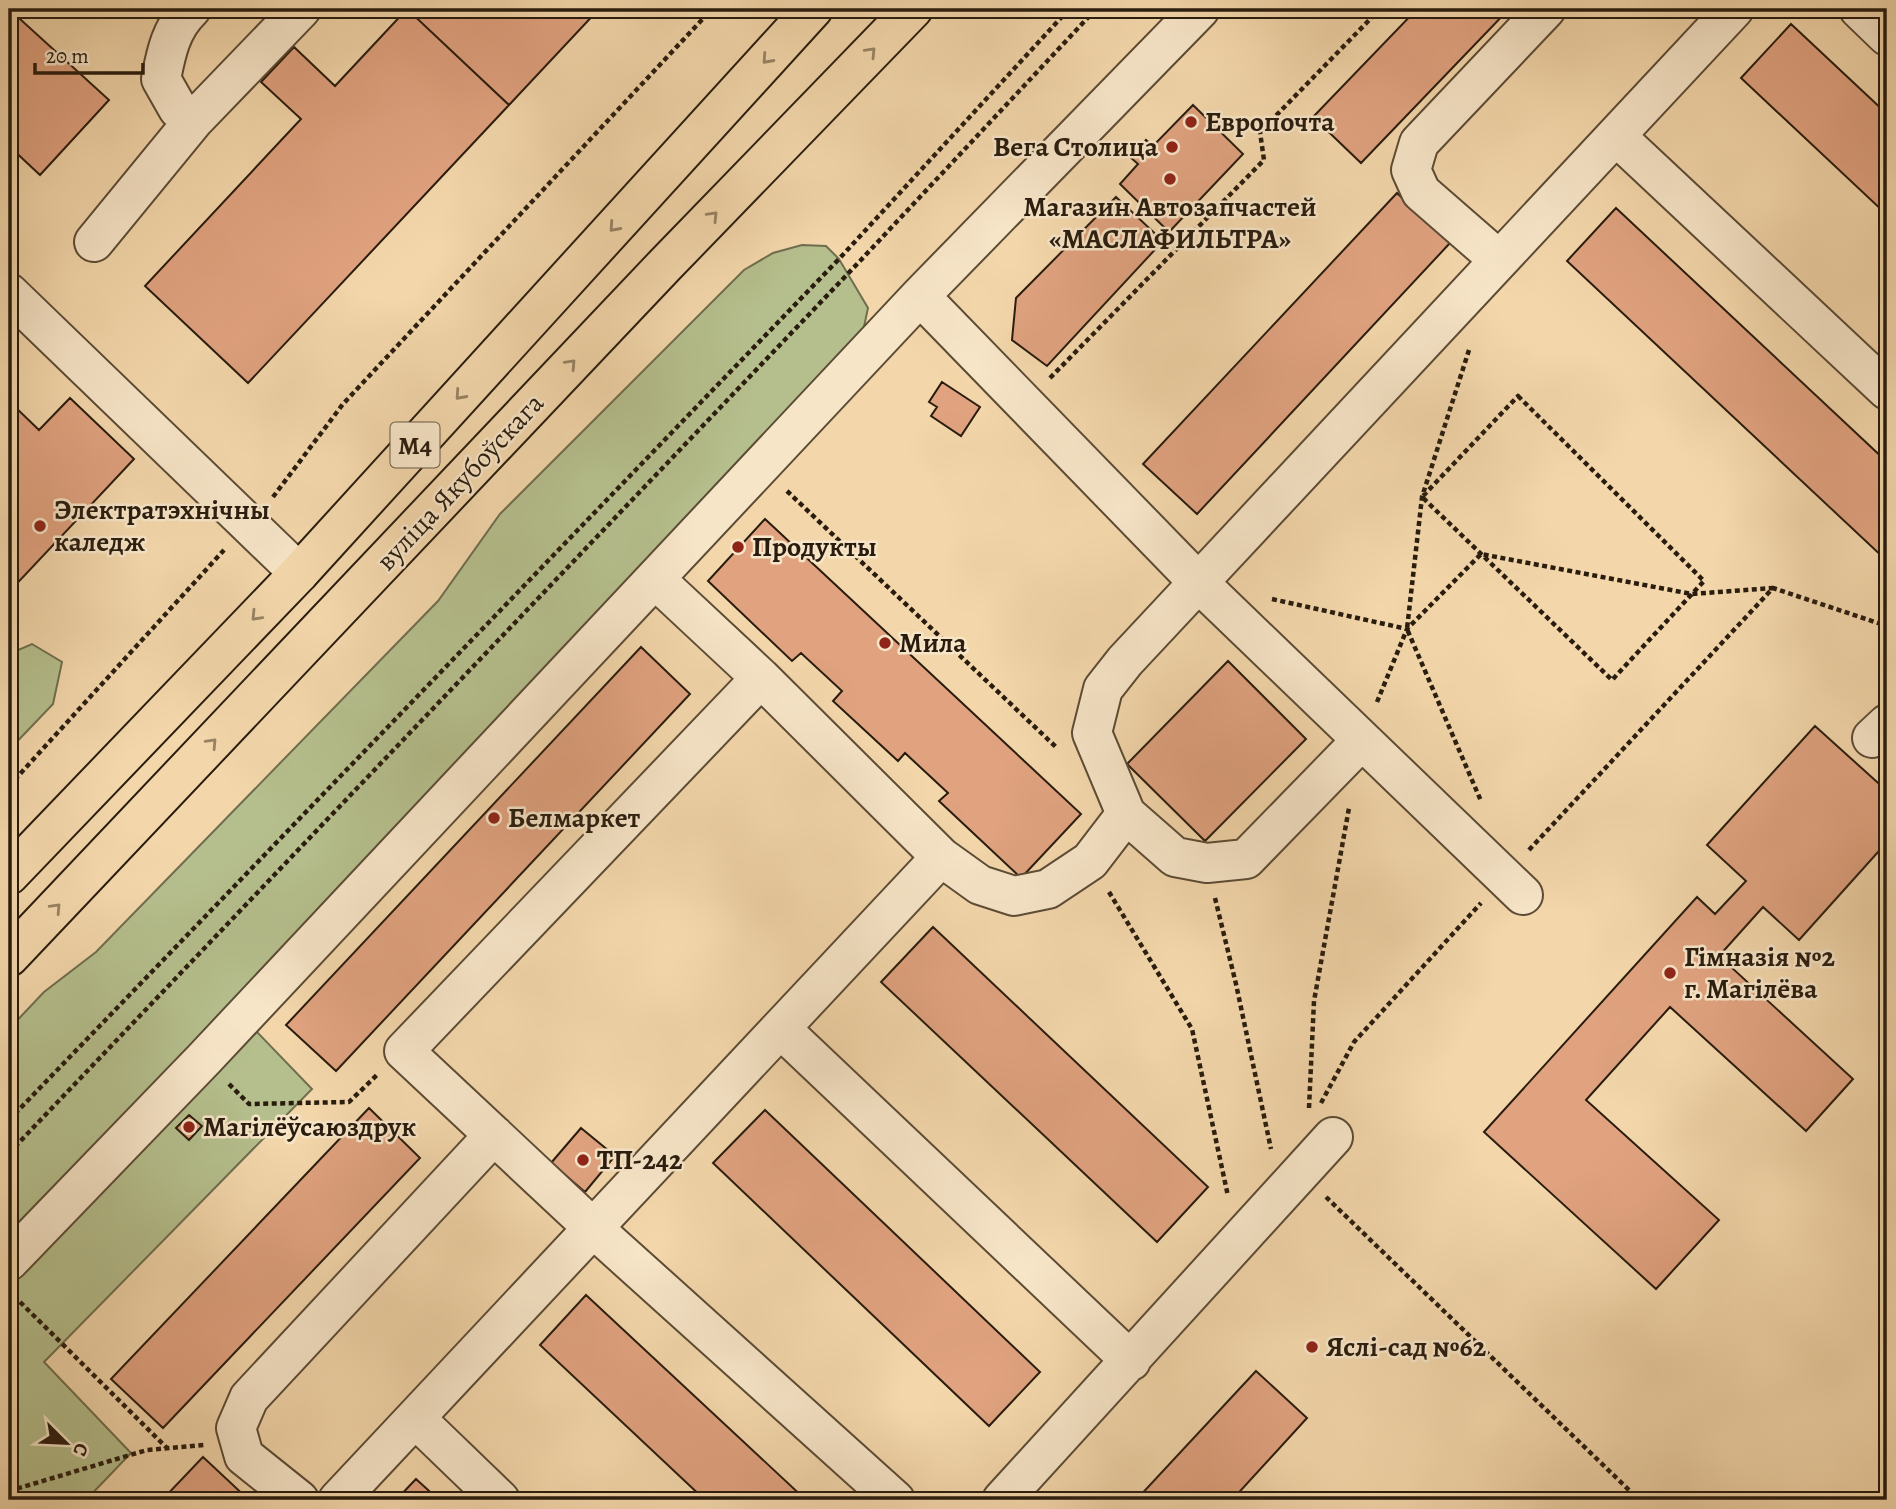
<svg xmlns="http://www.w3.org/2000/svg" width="1896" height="1509" font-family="Alegreya,serif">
<rect width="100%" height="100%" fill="#f3d7ab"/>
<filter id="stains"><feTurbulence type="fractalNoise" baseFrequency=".00286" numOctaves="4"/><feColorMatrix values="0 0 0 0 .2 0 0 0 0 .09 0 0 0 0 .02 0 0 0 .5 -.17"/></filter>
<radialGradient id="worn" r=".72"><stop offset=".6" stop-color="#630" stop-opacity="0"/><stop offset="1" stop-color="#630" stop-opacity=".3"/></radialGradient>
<path fill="#b5bf8d" stroke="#6f6e4e" stroke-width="2" d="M802 245 826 246 839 259 868 308 862 336 232 1006 312 1089 44 1362 131 1453 86 1500H9V1029L44 992 96 952 438 601 500 514 744 270 773 253Z
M32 644 62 662 53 704 9 750V654Z"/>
<path fill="#e0a27f" stroke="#291c0e" stroke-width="2" d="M9 9 109 100 40 175 9 146Z
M407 9H599L509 105Z
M407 9 509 105 248 383 145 286 301 119 261 82 294 47 335 86Z
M1417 9H1509L1361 163 1313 117Z
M1791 24 1887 114V215L1741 78Z
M1193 105 1243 154 1169 232 1120 184 1138 164 1130 157 1146 140 1153 146Z
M1397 193 1450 243 1197 514 1143 464Z
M1116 197 1163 241 1047 366 1012 340 1016 298Z
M1616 208 1887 462V561L1567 261Z
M942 382 980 407 961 436 931 416 937 407 929 402Z
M70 398 134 459 9 592V401L39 430Z
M765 519 1081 814 1021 878 939 801 948 793 905 753 898 761 833 701 842 691 801 653 792 661 708 581Z
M641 647 690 694 336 1071 286 1025Z
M1228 661 1306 739 1205 841 1127 764Z
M1815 726 1887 791V842L1799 940 1763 907 1719 956 1853 1079 1806 1131 1670 1007 1586 1100 1719 1220 1656 1289 1484 1132 1697 897 1715 914 1746 881 1707 845Z
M933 927 1208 1187 1157 1242 881 982Z
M369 1108 420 1158 163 1428 111 1379Z
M765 1110 1040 1372 989 1426 713 1163Z
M189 1115 202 1126 189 1140 176 1128Z
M581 1128 615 1156 585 1192 551 1163Z
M586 1295 806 1500H705L540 1345Z
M1256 1371 1307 1418 1232 1500H1136Z
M203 1457 249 1500H162Z
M416 1479 439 1500H396Z"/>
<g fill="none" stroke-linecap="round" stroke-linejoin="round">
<g stroke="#5c4b35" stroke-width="42">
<path id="minor" d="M191 9C171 28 166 53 161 79L178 109 194 120
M1859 9 1887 36
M1616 136 1887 390
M94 242 194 120 301 9
M1499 260 1421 192 1411 170 1419 143 1546 9
M9 293 299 573
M920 296 1199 583 1523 895
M656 580 761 678 941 857 980 885 1014 896 1048 889 1090 861 1126 814
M761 678 404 1051 593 1228 895 1500
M1872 738 1887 724
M1361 741 1246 859 1207 863 1175 857 1126 814 1092 733 1103 689 1125 661 1734 9
M781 1029 1131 1361
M9 1261 204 1059 920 296 1200 9
M415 1418 500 1500
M299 1500 244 1456 236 1428 249 1398 494 1135
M338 1500 941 857
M1002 1500 1333 1137"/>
</g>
<g stroke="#291c0e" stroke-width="42">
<path id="major" d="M9 875 299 573 813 9
M9 957 665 265 913 9"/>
</g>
<path stroke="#291c0e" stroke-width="4.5" stroke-dasharray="5 3.5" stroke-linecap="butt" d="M1469 350 1422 497 1407 629 1481 801
M1050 378 1264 160 1260 132 1380 9
M1518 396 1704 581 1612 680 1422 497Z
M787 491 1057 748
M273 497 343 404 712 9
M1272 599 1407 629
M1377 702 1407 629 1481 554 1692 594 1773 588
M9 786 224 550
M1529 850 1773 588 1887 626
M1109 892 1192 1029 1228 1196
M1215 898 1236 984 1271 1149
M229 1084 249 1104 349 1102 377 1075
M1321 1103 1354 1042 1481 903
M1309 1108 1314 1001 1349 808
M9 1120 839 259 1069 9
M9 1153 860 261 1096 9
M1326 1197 1630 1491 1632 1500
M14 1296 167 1448
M9 1314 13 1296
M9 1491 147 1450 204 1445"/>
<use href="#minor" stroke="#f7e5c8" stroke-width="38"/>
<use href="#major" stroke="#f3d7ab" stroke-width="38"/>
</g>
<defs><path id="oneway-chevron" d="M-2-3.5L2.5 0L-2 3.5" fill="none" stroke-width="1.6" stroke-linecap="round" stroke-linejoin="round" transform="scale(1.75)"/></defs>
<g stroke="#988364">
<use href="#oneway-chevron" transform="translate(871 52) rotate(-46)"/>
<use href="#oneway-chevron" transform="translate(767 59) rotate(132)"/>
<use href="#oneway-chevron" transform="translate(713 216) rotate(-46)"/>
<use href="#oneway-chevron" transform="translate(614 227) rotate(132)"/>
<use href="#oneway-chevron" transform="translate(571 364) rotate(-47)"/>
<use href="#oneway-chevron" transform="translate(460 395) rotate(132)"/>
<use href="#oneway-chevron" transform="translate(256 616) rotate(134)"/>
<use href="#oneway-chevron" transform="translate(212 743) rotate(-47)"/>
<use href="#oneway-chevron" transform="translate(56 908) rotate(-47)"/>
</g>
<g fill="#8f2418" stroke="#f7e5c8" stroke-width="2.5">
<circle cx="1191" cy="122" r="7"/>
<circle cx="1172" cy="147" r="7"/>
<circle cx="1170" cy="179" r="7"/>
<circle cx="40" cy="526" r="7"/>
<circle cx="738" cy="547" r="7"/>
<circle cx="885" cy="643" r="7"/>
<circle cx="494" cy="818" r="7"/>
<circle cx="1670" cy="973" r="7"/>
<circle cx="189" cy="1127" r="7"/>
<circle cx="583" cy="1160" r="7"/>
<circle cx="1312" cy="1347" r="7"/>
</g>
<g text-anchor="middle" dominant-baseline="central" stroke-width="5" stroke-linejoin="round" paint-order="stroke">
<rect fill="#f7e5c8" stroke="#675846" stroke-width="2" x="390.5" y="422.5" width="49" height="45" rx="5"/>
<g font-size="26" font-weight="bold" fill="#291c0e">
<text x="415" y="445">М4</text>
</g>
<g font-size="28" font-weight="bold" fill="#291c0e" stroke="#f7e5c8" text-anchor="start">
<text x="1205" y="122">Европочта</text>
<text x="1158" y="147" text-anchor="end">Вега Столица</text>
<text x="1170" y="207" text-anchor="middle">Магазин Автозапчастей<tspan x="1170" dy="32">«МАСЛАФИЛЬТРА»</tspan></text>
<text x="54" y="510">Электратэхнічны<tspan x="54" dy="32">каледж</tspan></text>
<text x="752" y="547">Продукты</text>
<text x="899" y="643">Мила</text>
<text x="508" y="818">Белмаркет</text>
<text x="1684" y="957">Гімназія №2<tspan x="1684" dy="32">г. Магілёва</tspan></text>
<text x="203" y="1127">Магілёўсаюздрук</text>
<text x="597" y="1160">ТП-242</text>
<text x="1326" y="1347">Яслі-сад №62</text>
</g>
<g font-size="28" fill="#291c0e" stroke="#f7e5c8">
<text transform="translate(460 482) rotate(-47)">вуліца Якубоўскага</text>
</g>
</g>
<rect width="1896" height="1509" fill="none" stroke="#f3d7ab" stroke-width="35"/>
<rect x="10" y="10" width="1875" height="1488" fill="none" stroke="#291c0e" stroke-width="3.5"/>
<rect x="18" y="18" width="1861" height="1474" fill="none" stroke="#291c0e" stroke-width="2"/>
<g transform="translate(66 1443) rotate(114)" stroke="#f7e5c8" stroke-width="5" paint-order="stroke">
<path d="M0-5L12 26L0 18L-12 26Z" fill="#291c0e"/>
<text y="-10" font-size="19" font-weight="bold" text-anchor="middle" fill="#291c0e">С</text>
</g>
<path d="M35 63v10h108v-10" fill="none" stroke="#291c0e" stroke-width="3.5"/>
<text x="46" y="63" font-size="21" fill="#291c0e" stroke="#f7e5c8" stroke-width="5" paint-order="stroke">20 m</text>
<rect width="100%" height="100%" filter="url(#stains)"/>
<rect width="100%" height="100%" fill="url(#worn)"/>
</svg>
